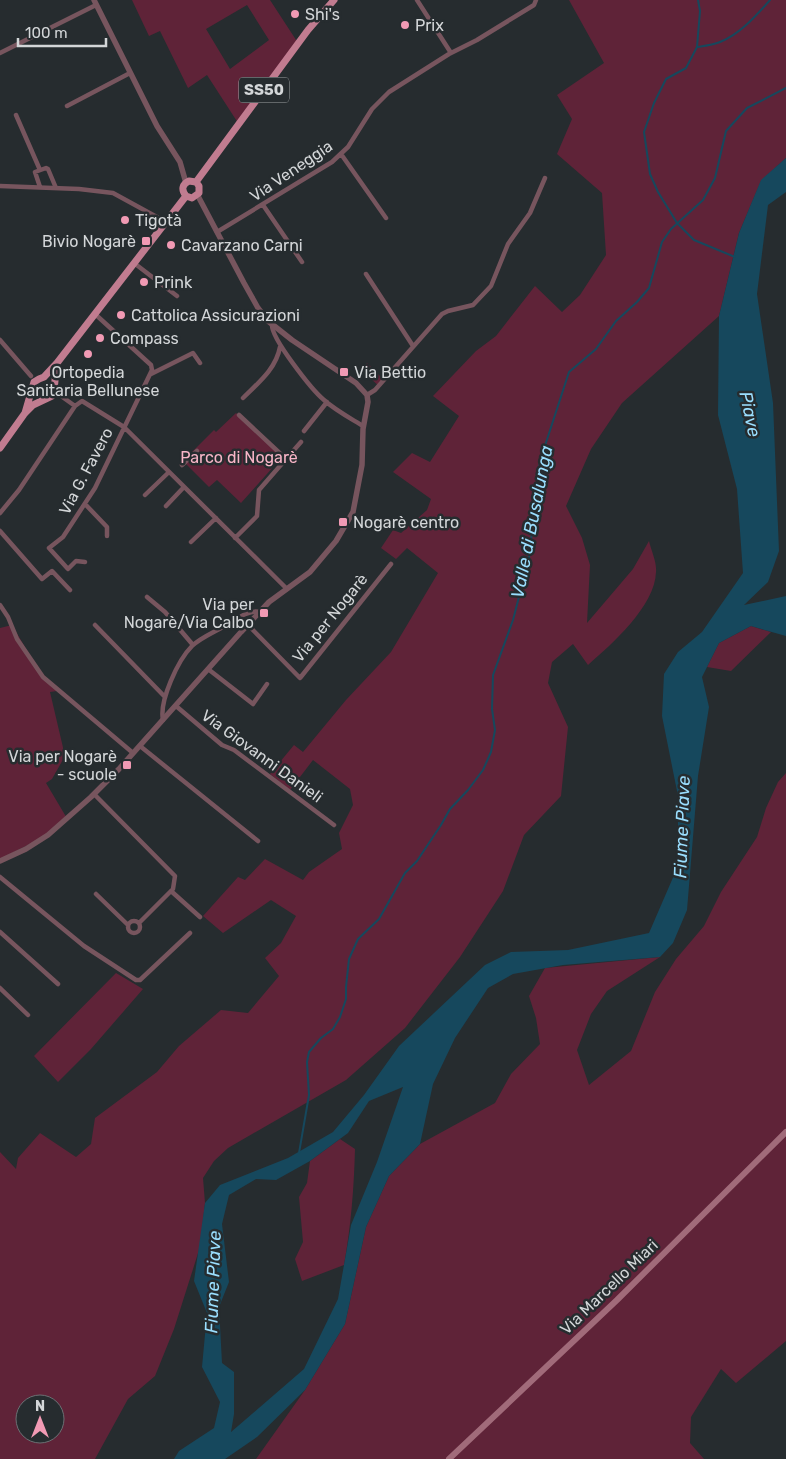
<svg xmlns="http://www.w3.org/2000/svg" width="786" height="1459" font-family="Rubik,sans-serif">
<rect width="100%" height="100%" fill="#262c2f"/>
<path fill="#5f2338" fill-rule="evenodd" d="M132 0H270L300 46 240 126 207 75 188 88 160 31 149 36ZM247 5 269 40 230 69 206 29Z
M569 0H786V158L761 181 739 233 719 316 622 403 591 449 566 506 582 538 590 565 587 623 633 569 649 541C651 550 657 562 656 572 655 606 612 644 588 665L573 644 552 662 548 683 568 727 561 796 524 835 503 891 460 957 405 1028 346 1080 228 1148 214 1161 203 1178 205 1203 200 1247 174 1329 155 1376 128 1399 95 1459H0V1152L16 1169 18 1158 40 1133 76 1157 91 1144 95 1118 157 1072 179 1046 221 1010 248 1013 279 976 265 958 281 943 296 916 271 900 223 933 203 916 238 877 245 880 265 859 303 880 309 872 342 849 339 833 353 805 350 789 313 760 290 790 270 774 294 745 303 752 346 700 391 652 438 573 407 548 396 559 381 548 393 530 401 533 427 510 431 499 393 472 412 453 430 462 459 416 433 396 476 351 496 336 535 286 562 312 580 295 606 255 602 193 557 154 572 119 557 95 604 63ZM25 1404H55V1434H25Z
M367 363 384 380 380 387 361 370Z
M236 413 283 456 241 503 217 480 209 487 183 461 214 430 216 432Z
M12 625 39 671 57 691 50 692 65 756 52 779 46 783 68 820 40 839 0 859V628Z
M751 626 771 632 731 671 707 667 719 643Z
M786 773V1341L736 1383 721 1369 691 1417 690 1443 704 1459H256L305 1390 345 1324 366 1227 389 1176 420 1144 495 1103 511 1074 540 1044 536 1018 529 996 545 968 660 957 607 991 591 1014 577 1050 589 1085 631 1051 655 992 676 959 704 926 721 892 757 837 766 808 778 782Z
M116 973 143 989 91 1049 58 1082 34 1056Z
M340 1139 355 1149C354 1188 351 1226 344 1265L302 1281 295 1259 303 1242 299 1197 307 1183 310 1161Z"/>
<path fill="#16485d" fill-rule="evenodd" d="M786 158V192L768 205 757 294 773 403 779 551 768 582 744 605 786 596V636L751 626 719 643 702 677 709 707 698 776 687 910 673 943 660 957 563 965 513 974 488 988 455 1038 433 1084 420 1144 389 1176 366 1227 345 1324 305 1390 257 1437 225 1459H174L179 1451 214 1428 220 1402 202 1367 207 1313 194 1281 205 1203 220 1185 288 1158 333 1132 364 1095 399 1046 485 965 511 952 568 950 649 933 678 866V796L662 716 664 674 678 652 702 632 743 573 737 489 718 415 719 316 739 233 761 180ZM403 1087 377 1162 351 1225 338 1299 304 1369 231 1432 234 1414V1372L222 1363 219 1307 229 1282 222 1224 229 1195 256 1179 276 1180 310 1161 348 1133 369 1101Z"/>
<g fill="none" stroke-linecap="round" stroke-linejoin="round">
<path stroke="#16485d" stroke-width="2" d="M698 0 700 11 697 47 686 68 666 79 654 103 644 132 650 174 658 192 677 223 694 240 735 257
M697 47C704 46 713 45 720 42 740 34 756 16 770 0
M299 1153 309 1095 307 1062 309 1052 321 1038 333 1029 340 1017 346 999V987L349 959 358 939 379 919 405 873 417 861 441 825 450 809 468 790 483 770 491 752 495 730 492 709 493 675 513 620 529 558 540 461 569 372 596 349 616 321 637 302 649 288 662 242 671 229 703 200 715 178 726 131 747 108 786 88"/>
<path stroke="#77555e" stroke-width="4.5" d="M417 0 451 53
M0 53 96 5
M67 106 130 73
M16 115 40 170
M341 154 386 218
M0 186 79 189 113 193 166 222
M40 187 35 172 46 168 48 169 56 188
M263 205 302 262
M217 232 332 162 348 147 372 109 389 92 449 54 477 40 534 5 536 0
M134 263 177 296
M366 274 413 346
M272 324C270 337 312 390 324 400 335 410 350 418 363 426
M0 340 31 376
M151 374 193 353 200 363
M55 388 61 396 75 406 82 401 124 427 287 589
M367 395 375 390 442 314 448 311 473 305 491 286 508 244 530 213 545 178
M243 398C258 383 276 369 280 347
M304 431 327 402
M286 459 301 442
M182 465 197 451
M145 495 169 472
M85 504 107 527V536
M166 506 184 487
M0 513 19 490 75 406
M0 531 42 579 52 571 70 590
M235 538 257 516 259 490 286 459 239 415
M191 542 216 518
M85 562 76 561 68 569 49 548 63 537 95 488 152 370 151 365 95 314
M147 597 165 612 193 645
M0 605 8 617 17 639 43 677 133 753
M95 625 165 697
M248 625 300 678 391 564
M208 669 253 704 267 684
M176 706 222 745 234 750 334 825
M163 720C159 701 178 660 192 646 201 637 217 631 228 624 236 619 250 609 260 612
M140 746 258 841
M94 794 175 876 173 889 139 923
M0 877 84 946 136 980H140L190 933
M171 891 200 917
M96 894 128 925
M128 927a6 6 0 1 1 12 0a6 6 0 1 1-12 0Z
M0 932 58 984
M0 988 28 1015"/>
<path stroke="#77555e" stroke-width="5.5" d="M94 0 157 126 180 162 186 183
M0 861 26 849 48 835 91 797 119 769 241 632 269 602 310 572 336 541 353 512 362 465 363 429 368 402 367 395 356 383 292 340 268 321 258 308 244 283 198 196"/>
<path stroke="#a16b7a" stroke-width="6" d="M449 1459 617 1300 786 1132"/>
<path stroke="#c17c90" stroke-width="7" d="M196 182 308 30 334 0
M186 196 192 198 199 193V186L196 182
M186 196C181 190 182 184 189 181L196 182
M25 413 34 382 39 379 44 377 57 363 186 196
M0 448 25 413 33 405 52 396C56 389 54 376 57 366"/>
</g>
<g fill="#f19ab4" stroke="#262c2f" stroke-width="2">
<circle cx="295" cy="14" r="5"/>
<circle cx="405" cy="25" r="5"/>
<circle cx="125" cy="220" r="5"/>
<rect x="141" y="236" width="10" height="10" rx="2.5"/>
<circle cx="171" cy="245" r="5"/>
<circle cx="144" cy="282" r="5"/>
<circle cx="121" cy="315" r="5"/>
<circle cx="100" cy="338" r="5"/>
<circle cx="88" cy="354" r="5"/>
<rect x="339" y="367" width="10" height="10" rx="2.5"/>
<rect x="338" y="517" width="10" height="10" rx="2.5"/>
<rect x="259" y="608" width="10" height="10" rx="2.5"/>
<rect x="122" y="760" width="10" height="10" rx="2.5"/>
</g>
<g text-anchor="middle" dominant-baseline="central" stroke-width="5" stroke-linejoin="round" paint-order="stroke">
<rect fill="#262c2f" stroke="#9fa3a5" stroke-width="1" x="239" y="77.5" width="50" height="25" rx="4"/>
<g font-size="15" font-weight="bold" fill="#d3d6d8">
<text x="264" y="90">SS50</text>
</g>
<g font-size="16" fill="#d3d6d8" stroke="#262c2f" text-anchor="start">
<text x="305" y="14">Shi's</text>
<text x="415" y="25">Prix</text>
<text x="135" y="220">Tigotà</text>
<text x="136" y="241" text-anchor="end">Bivio Nogarè</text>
<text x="181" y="245">Cavarzano Carni</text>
<text x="154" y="282">Prink</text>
<text x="131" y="315">Cattolica Assicurazioni</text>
<text x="110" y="338">Compass</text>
<text x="88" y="372" text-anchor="middle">Ortopedia<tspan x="88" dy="18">Sanitaria Bellunese</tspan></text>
<text x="354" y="372">Via Bettio</text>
<text x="353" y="522">Nogarè centro</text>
<text x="254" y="604" text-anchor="end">Via per<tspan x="254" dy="18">Nogarè/Via Calbo</tspan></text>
<text x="117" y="756" text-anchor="end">Via per Nogarè<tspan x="117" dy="18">- scuole</tspan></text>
</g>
<g font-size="16" fill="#d3d6d8" stroke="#262c2f">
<text transform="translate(291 171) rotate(-34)">Via Veneggia</text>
<text transform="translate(86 471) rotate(-62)">Via G. Favero</text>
<text transform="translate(330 618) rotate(-51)">Via per Nogarè</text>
<text transform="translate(262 756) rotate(36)">Via Giovanni Danieli</text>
<text transform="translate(609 1287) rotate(-44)">Via Marcello Miari</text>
</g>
<g font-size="16" fill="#f8b5c7" stroke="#262c2f">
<text x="239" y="457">Parco di Nogarè</text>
</g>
<g font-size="18" font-style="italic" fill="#9adefe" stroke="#262c2f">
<text transform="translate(750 414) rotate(78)">Piave</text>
<text transform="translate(532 522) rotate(-79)">Valle di Busalunga</text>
<text transform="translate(682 827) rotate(-88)">Fiume Piave</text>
<text transform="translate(213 1282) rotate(-88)">Fiume Piave</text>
</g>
</g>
<g transform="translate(40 1419)"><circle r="24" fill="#262c2f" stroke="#6b7073"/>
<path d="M0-4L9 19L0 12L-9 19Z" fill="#f19ab4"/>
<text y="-8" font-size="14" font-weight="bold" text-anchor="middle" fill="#d3d6d8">N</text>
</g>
<path d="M18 38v8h88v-8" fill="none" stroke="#d3d6d8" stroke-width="2.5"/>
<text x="25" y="38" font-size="15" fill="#d3d6d8" stroke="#262c2f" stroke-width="4" paint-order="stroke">100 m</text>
</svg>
